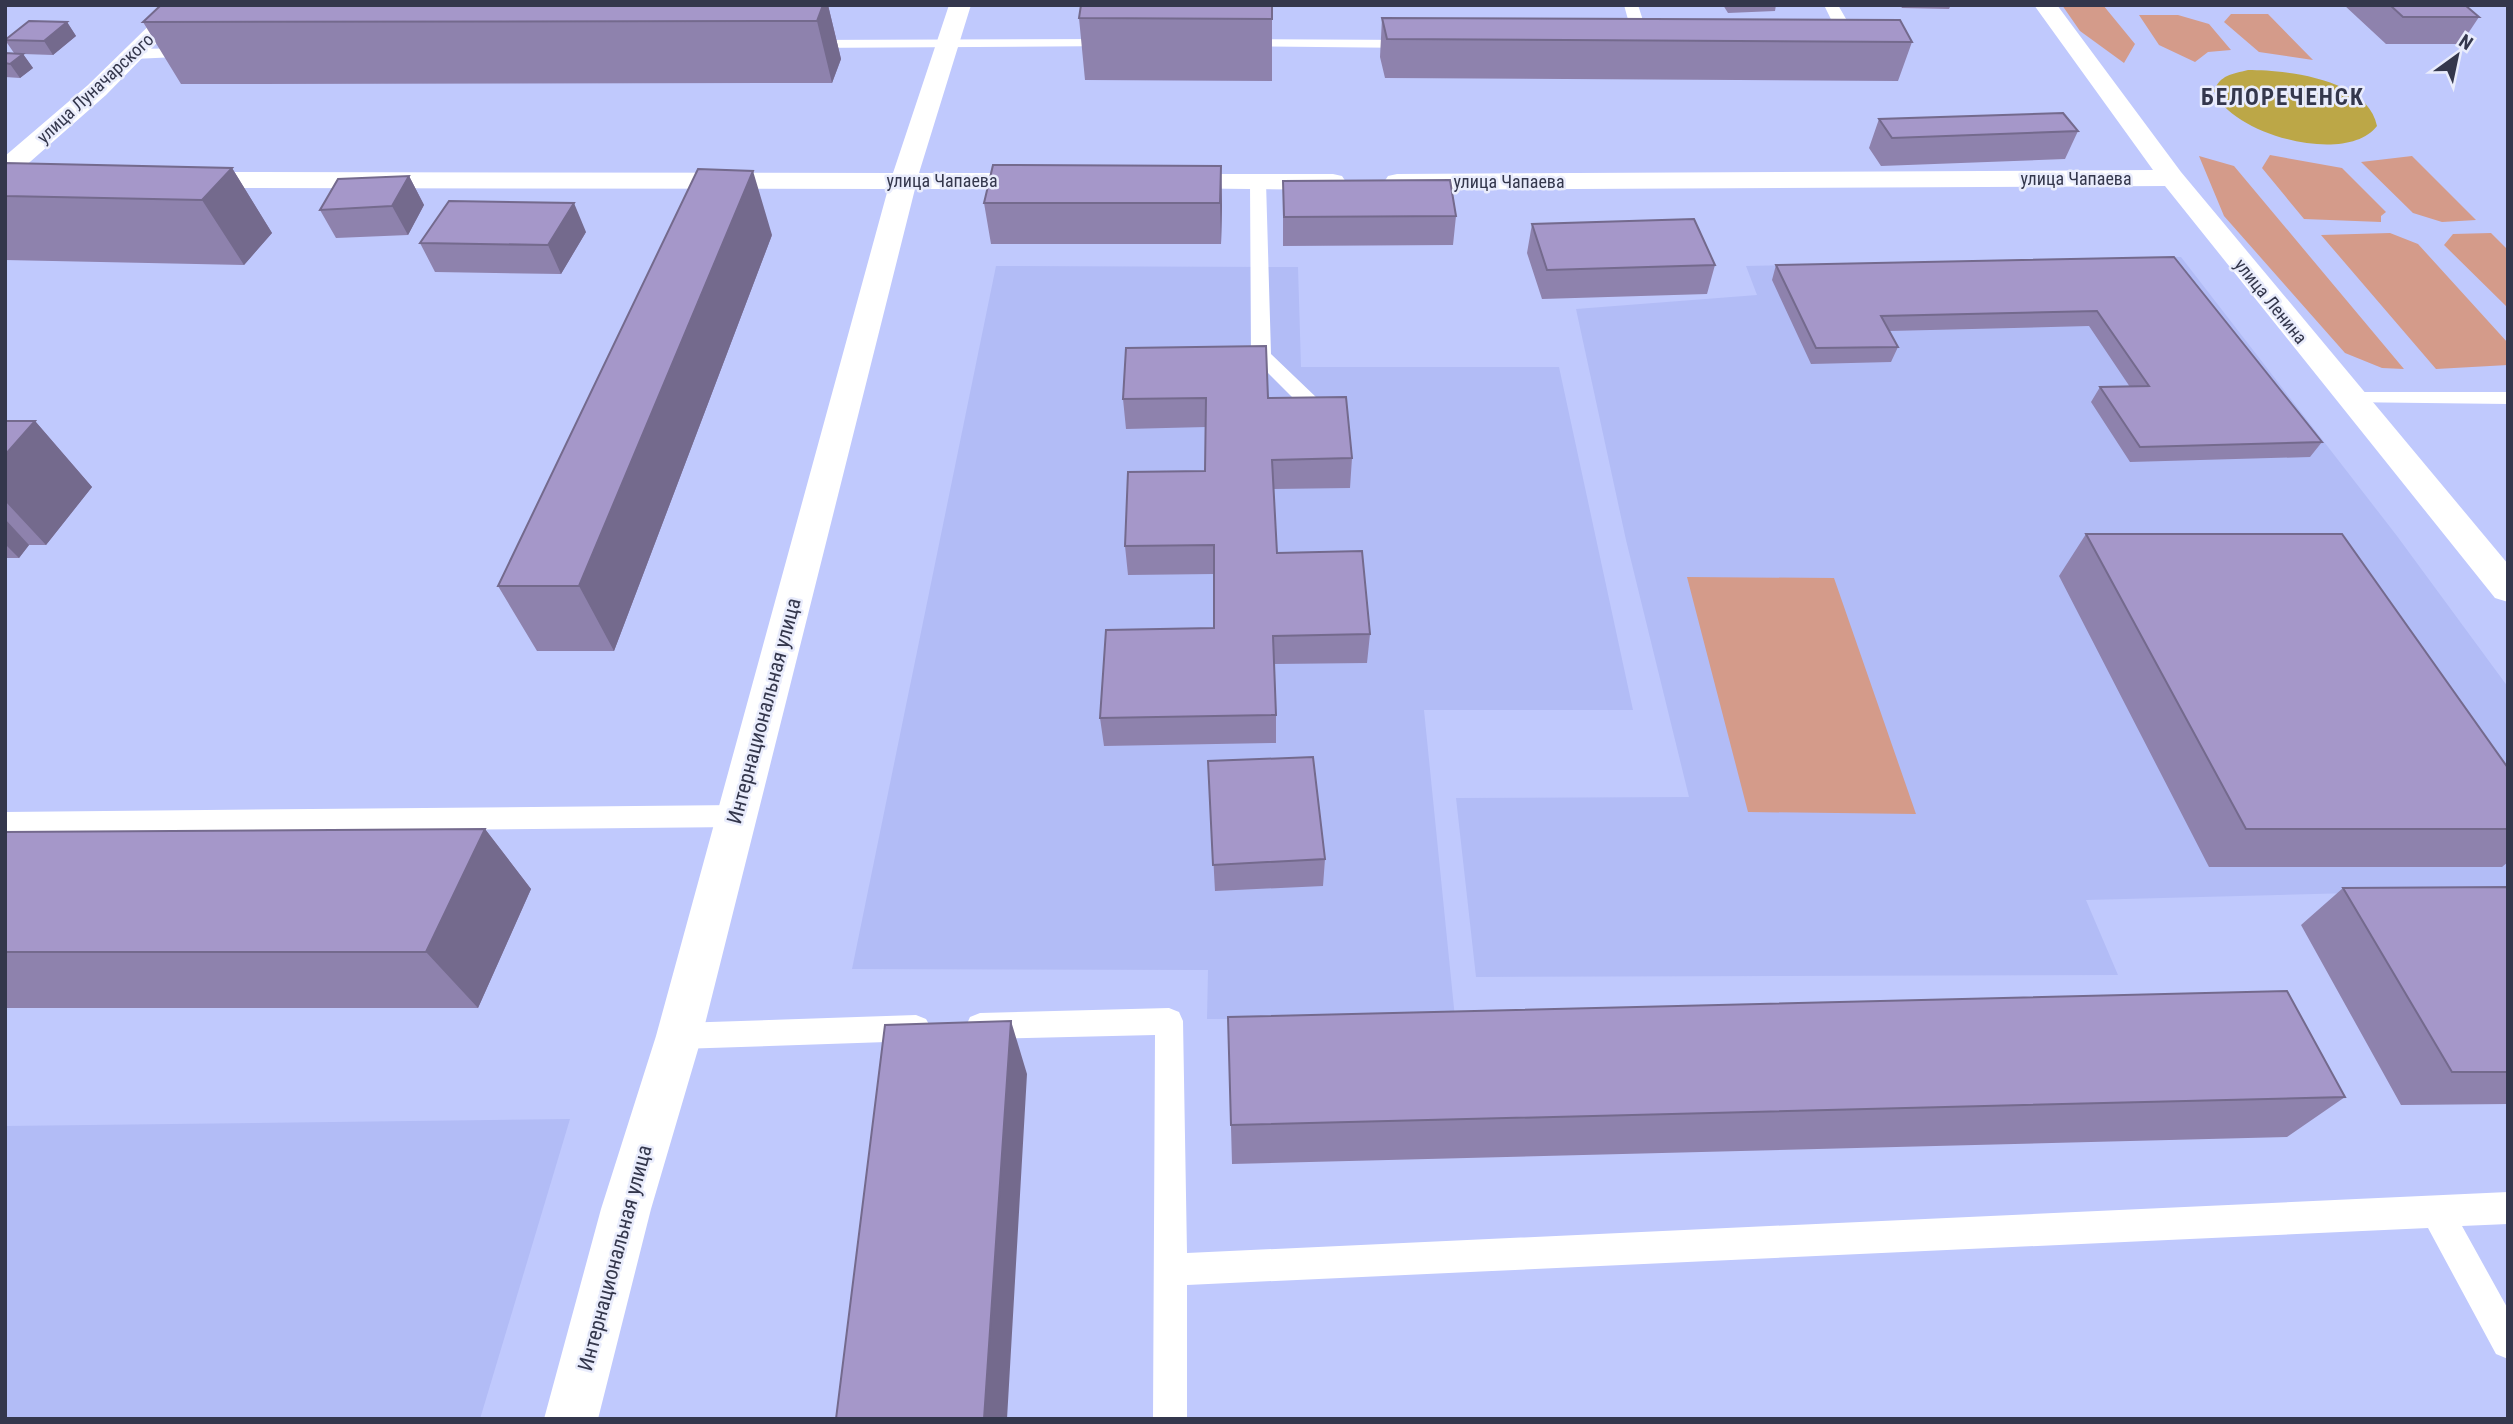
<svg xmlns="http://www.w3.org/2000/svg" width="2513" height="1424" font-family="'Roboto Condensed',sans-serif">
<rect width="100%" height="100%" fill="#c0c9fd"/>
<path fill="#b2bcf6" d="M2181 257 2397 536 2508 687V889L2086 900 2118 975 1476 977 1456 798 1689 797 1626 540 1576 309 1757 295 1746 266Z
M996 266 1298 267 1301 367H1559L1633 710H1424L1455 1018 1207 1019 1208 970 852 969Z
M570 1119 480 1419H5V1126Z"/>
<path fill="#d49b8a" d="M2062 5H2103L2135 44 2124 63 2080 31Z
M2231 14H2268L2313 60 2259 52 2224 22Z
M2139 15H2178L2209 24 2231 50 2208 52 2195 62 2159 45Z
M2270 155 2342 168 2386 212 2381 216V222L2304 219 2262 168Z
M2199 156 2234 166 2404 369 2382 368 2345 353 2224 216Z
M2412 156 2476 220 2442 222 2413 213 2361 162Z
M2390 233 2418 244 2508 343V365L2436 369 2321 235Z
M2491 233 2508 250V308L2444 245 2453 234Z
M1687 577 1834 578 1916 814 1748 812Z"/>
<path fill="#bca747" d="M2248 70C2287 70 2368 79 2377 126 2347 166 2231 135 2214 91 2220 75 2232 74 2248 70Z"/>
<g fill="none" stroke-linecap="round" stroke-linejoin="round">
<path fill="#fff" fill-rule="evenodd" d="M1624 5H1638L1651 45 1648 48 1643 50 1635 45Z
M1824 5H1838L1861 45 1858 48H1845Z
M1113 39 1120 43 1118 46 803 48 796 44 803 40Z
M1241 39 1414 40 1421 44 1414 48 1236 46 1234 43Z
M193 48 201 53 198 56 134 59 126 54 134 49Z
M1258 177 1266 182 1271 354 1318 399 1321 404 1311 410 1304 409 1251 356 1250 182Z
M2349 392H2508V404L2342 402 2339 398Z
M737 805 746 808 750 816 746 824 737 827 5 834V812Z
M1169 1008 1179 1012 1183 1021 1187 1253 2508 1192V1224L2462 1226 2508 1309V1359L2496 1354 2428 1228 1187 1285V1419H1153L1155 1035 980 1039 970 1035 966 1026 970 1017 980 1013Z
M916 1015 926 1019 931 1028 926 1037 916 1041 679 1049 669 1046 664 1036 669 1026 679 1023Z"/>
<path fill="#fff" fill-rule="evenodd" d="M170 5H194L106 95 14 176 5 178V156L88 85Z
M949 5H971L919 173H1043L1052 175 1056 181 1052 187 1043 189H915L702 1036 651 1209 598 1419H544L601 1209 656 1036 888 189 186 188 177 186 173 180 177 174 186 172 893 173Z
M2034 5H2057L2181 172 2508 564V602L2495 598 2165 186 1397 190 1388 188 1384 182 1388 176 1397 174 2153 170Z
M1169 174H1333L1342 176 1346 182 1342 188 1333 190 1160 188 1156 182 1160 176Z"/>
</g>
<path fill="#8e82ad" d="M161 5H828L841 59 832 83 181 84 143 22Z
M1272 5V81L1085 80 1079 18Z
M1723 5H1776L1775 11 1728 13Z
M1900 5H1951L1949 9 1902 8Z
M2344 5H2465L2479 17 2461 44H2386Z
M1382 18 1912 42 1898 81 1385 78 1380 57Z
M67 22 76 36 53 55 23 54 33 68 20 78 5 77V53H14L5 40Z
M1879 119 2078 131 2065 159 1881 166 1869 148Z
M5 163 232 168 272 233 244 265 5 260Z
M1221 166 1222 206 1221 244H991L984 203Z
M409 176 424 205 408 235 336 238 320 210Z
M1283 181 1456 216 1453 245 1283 246Z
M1532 224 1715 265 1707 294 1542 299 1527 253Z
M586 232 561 274 435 272 420 243Z
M772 235 614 651H537L498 586Z
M2174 257 2322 442 2310 457 2130 462 2091 402 2100 387H2130L2089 326 1889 331 1898 347 1891 362 1811 364 1772 280 1776 265Z
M1126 348 1268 398 1352 458 1350 488 1273 489 1277 553 1370 634 1367 663 1274 664 1276 715V743L1104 746 1100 718 1214 628V574L1128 575 1125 546 1205 471 1206 427 1126 429 1123 399Z
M5 421H35L92 487 46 545H29L19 558H5Z
M2086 534 2508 768V862L2502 867H2209L2059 576Z
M1208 761 1325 859 1323 886 1215 891Z
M485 829 531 889 478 1008H5V832Z
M2508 887V1104L2401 1105 2301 925 2343 888Z
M1228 1017 2345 1097 2287 1137 1232 1164Z"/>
<path fill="#746a8d" d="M823 5H828L841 59 832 83 817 21Z
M67 22 76 36 53 55 44 41Z
M23 54 33 68 20 78 10 64Z
M1221 166 1222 206 1221 244 1220 203Z
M232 168 272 233 244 265 202 200Z
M753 171 772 235 614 651 579 586Z
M409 176 424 205 408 235 392 206Z
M574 203 586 232 561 274 548 245Z
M35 421 92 487 46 545 5 501V455Z
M5 519 29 545 19 558 5 544Z
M485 829 531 889 478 1008 426 952Z
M1011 1021 1027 1074 1007 1419H984Z"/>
<path fill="#a597c9" stroke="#746a8d" stroke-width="2" d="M161 5H823L817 21 143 22Z
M1081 5H1272V19L1079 18Z
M2390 5H2465L2479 17H2403Z
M1382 18 1900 20 1912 42 1387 39Z
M29 21 67 22 44 41 5 40Z
M5 53 23 54 10 64 5 63Z
M2063 113 2078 131 1892 138 1879 119Z
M5 163 232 168 202 200 5 196Z
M993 165 1221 166 1220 203H984Z
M698 169 753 171 579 586H498Z
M409 176 392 206 320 210 338 179Z
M1450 180 1456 216 1284 217 1283 181Z
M449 201 574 203 548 245 420 243Z
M1694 219 1715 265 1547 270 1532 224Z
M2174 257 2322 442 2140 447 2100 387 2149 386 2097 311 1881 316 1898 347 1816 348 1776 265Z
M1266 346 1268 398 1346 397 1352 458 1272 460 1277 553 1362 551 1370 634 1273 636 1276 715 1100 718 1106 630 1214 628V545L1125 546 1128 472 1205 471 1206 398 1123 399 1126 348Z
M5 421H35L5 455Z
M2086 534H2342L2508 768V829H2246Z
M1313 757 1325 859 1213 865 1208 761Z
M485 829 426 952H5V832Z
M2508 887V1072H2452L2343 888Z
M2287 991 2345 1097 1231 1125 1228 1017Z
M1011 1021 984 1419H836L885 1025Z"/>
<g text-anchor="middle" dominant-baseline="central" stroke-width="5" stroke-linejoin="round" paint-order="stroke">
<g font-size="18" fill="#34374c" stroke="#e9ecfc">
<text transform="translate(95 88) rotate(-43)">улица Луначарского</text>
<text x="2076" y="178">улица Чапаева</text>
<text x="942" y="180">улица Чапаева</text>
<text x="1509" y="181">улица Чапаева</text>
<text transform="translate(2271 301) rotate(51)">улица Ленина</text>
</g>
<g font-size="21" fill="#34374c" stroke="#e9ecfc">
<text transform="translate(764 711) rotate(-75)">Интернациональная улица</text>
<text transform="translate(615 1258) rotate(-75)">Интернациональная улица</text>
</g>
<g font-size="23" font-weight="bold" letter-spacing="2" fill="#34374c" stroke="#e9ecfc">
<text x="2283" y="97">БЕЛОРЕЧЕНСК</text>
</g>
</g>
<rect width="2513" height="1424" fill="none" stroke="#34374c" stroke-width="14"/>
<g transform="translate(2457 56) rotate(33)" stroke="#e9ecfc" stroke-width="5" paint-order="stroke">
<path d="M0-5L12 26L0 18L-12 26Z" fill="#34374c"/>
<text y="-10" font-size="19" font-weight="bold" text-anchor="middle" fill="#34374c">N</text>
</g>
</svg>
